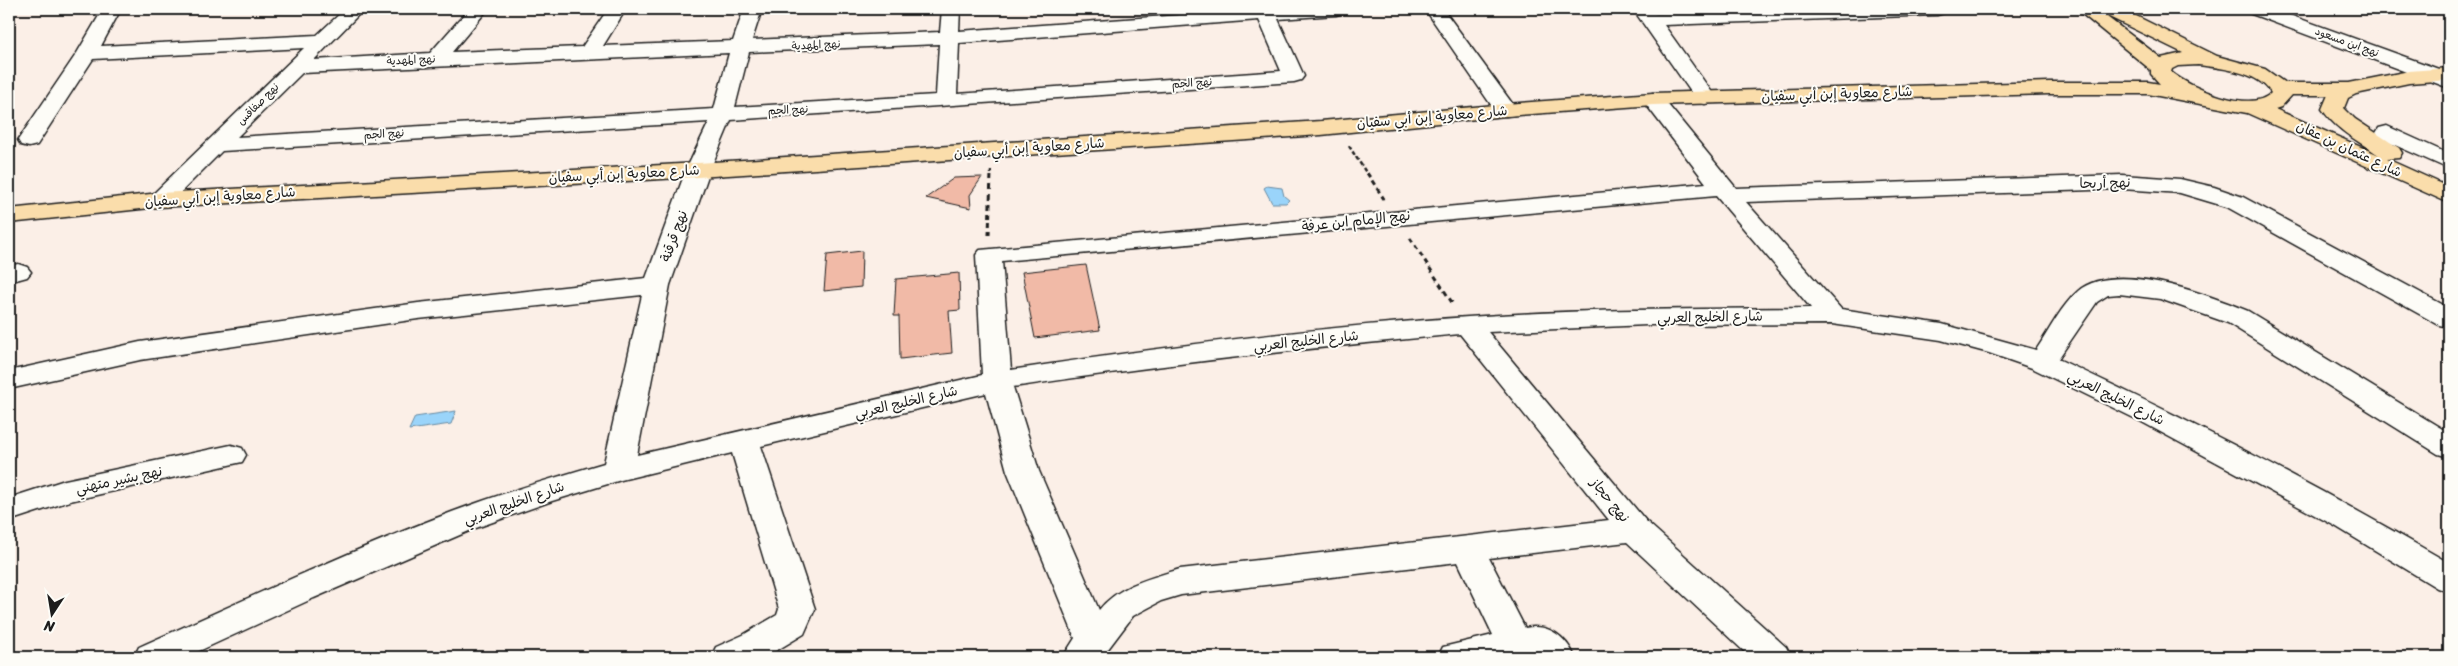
<svg xmlns="http://www.w3.org/2000/svg" width="2458" height="666" font-family="Sriracha,'Playpen Sans Arabic',sans-serif">
<rect width="100%" height="100%" fill="#fbefe7"/>
<filter id="ink" filterUnits="userSpaceOnUse"><feTurbulence type="fractalNoise" baseFrequency=".02" numOctaves="2"/><feDisplacementMap in="SourceGraphic" scale="10" xChannelSelector="R" yChannelSelector="G"/><feConvolveMatrix kernelMatrix="1 2 1 2 8 2 1 2 1" color-interpolation-filters="sRGB"/></filter>
<g filter="url(#ink)">
<path fill="#9ad4fa" stroke="#688aa1" d="M1267 186 1282 188 1284 196 1289 200 1286 203H1272L1264 188Z
M456 411 451 424 409 430 415 417Z"/>
<path fill="#f1baa7" stroke="#1c1c1c" d="M982 177 970 195 971 208 926 198 954 178Z
M862 251 861 287 824 291 827 255Z
M1086 265 1100 330 1035 338 1022 272Z
M959 273 960 310 949 311 952 353 900 359 899 316H894L896 279Z"/>
<g fill="none" stroke-linecap="round" stroke-linejoin="round">
<g stroke="#1c1c1c" stroke-width="3">
<path id="minor" d="M103 9H121L101 46 317 35 345 9H364L314 60 430 53 469 9H488L452 52 582 47 608 9H626L603 46 733 41 744 9H762L752 40 940 32 942 9H960L959 31 1264 9H1345L1343 13 1336 15 1278 19 1304 76 1301 80 1294 82 731 120 710 170 670 285 637 455 982 375 976 255 980 250 1706 183 1642 99 1646 95 1653 93 1660 95 1736 188 2122 175 2180 179 2214 187 2243 197 2449 308V327L2439 325 2227 207 2180 193 2122 189 1746 202 1841 309 1942 324 2036 350C2049 331 2061 306 2078 291 2115 259 2209 295 2248 311L2449 433V457L2438 454 2228 323 2160 299 2119 294 2108 295 2097 302 2058 359C2192 421 2322 489 2449 563V592L2437 588 2335 526 2140 421 2032 368 1989 353 1941 340 1832 324 1647 325 1488 332 1646 521 1786 647 1791 657H1750L1627 542 1489 558 1525 628C1549 623 1566 637 1575 657H1536L1533 654 1521 657H1438L1443 647 1493 635 1458 562 1181 595 1161 601 1133 616 1102 657H1063L1075 638 1007 471 986 393 761 446 815 609 804 634 769 655 764 657H711L716 647 743 635 777 615 779 609 732 453 621 480 552 501 476 528 314 598 186 657H134L139 647C243 601 346 552 452 512 502 493 553 478 604 463L642 295 418 319 140 360 9 389V371L140 342 418 303 646 278 686 170 709 122 222 151 168 205 160 207 152 205 148 200 152 195 304 48 93 59 37 145 29 147 21 145 18 140 77 53ZM1259 20 1281 71 957 94 959 43ZM939 44 936 95 735 107 749 52ZM729 53 714 109 237 137 302 73ZM1716 196 1811 308C1696 309 1582 309 1468 317 1315 327 1162 347 1011 370L1002 261ZM1460 334 1609 520 1180 569C1151 578 1119 585 1099 610L1039 471 1013 387C1162 364 1310 348 1460 334Z
M1425 9H1443L1517 110 1514 115 1506 116 1498 115Z
M1633 9H1650L1656 14 1797 9H1946L1944 13 1937 15 1664 25 1716 98 1712 102 1705 104 1698 102Z
M2247 9H2273L2444 71 2449 74V88L2249 13Z
M2387 126 2449 154V169L2379 138 2376 133 2379 128Z
M18 264 27 267 31 272 27 277 9 282V266Z
M231 445 242 448 246 455 242 462 70 501 9 521V498L65 480Z"/>
</g>
<g stroke="#1c1c1c" stroke-width="3">
<path id="major" d="M2076 9H2096L2101 12 2099 9H2122L2217 56 2265 69 2285 83H2349L2409 71 2449 68V80L2409 83 2356 94 2348 98 2344 108 2355 119 2399 148 2402 153 2399 158 2387 159 2449 187V203L2247 113 2148 94H2049L1653 105 1506 116 1321 135 698 177 160 207 9 223V209L160 193 698 163 1321 121 1506 104 1653 93 2049 82H2148L2160 84 2151 74V70ZM2103 14 2183 53 2161 58ZM2198 65C2220 68 2258 71 2271 93 2251 114 2190 88 2171 72L2172 69 2178 66ZM2292 95H2328L2322 109C2336 130 2358 141 2379 155L2275 109 2281 107Z"/>
</g>
<path stroke="#1c1c1c" stroke-width="2.5" stroke-dasharray="4 2.5" stroke-linecap="butt" d="M1349 146 1367 174
M991 174V171"/>
<path stroke="#1c1c1c" stroke-width="3" stroke-dasharray="5 4" stroke-linecap="butt" d="M1367 173 1384 199
M989 235 991 173
M1410 238 1453 304"/>
<use href="#minor" fill="#fdfcf7" fill-rule="evenodd"/>
<use href="#major" fill="#faddab" fill-rule="evenodd"/>
</g>
</g>
<g text-anchor="middle" dominant-baseline="central" stroke-width="4" stroke-linejoin="round" paint-order="stroke">
<g font-size="11" fill="#1c1c1c" stroke="#fdfcf7">
<text transform="translate(2347 42) rotate(20)">نهج ابن مسعود</text>
<text transform="translate(816 45) rotate(-3)">نهج المهدية</text>
<text transform="translate(411 60) rotate(-3)">نهج المهدية</text>
<text transform="translate(1192 83) rotate(-4)">نهج الجم</text>
<text transform="translate(258 104) rotate(-45)">نهج صفاقس</text>
<text transform="translate(788 110) rotate(-3)">نهج الجم</text>
<text transform="translate(384 134) rotate(-4)">نهج الجم</text>
</g>
<g font-size="14" fill="#1c1c1c" stroke="#fdfcf7">
<text transform="translate(1837 94) rotate(-2)">شارع معاوية إبن أبي سفيان</text>
<text transform="translate(1432 117) rotate(-5)">شارع معاوية إبن أبي سفيان</text>
<text transform="translate(1029 148) rotate(-4)">شارع معاوية إبن أبي سفيان</text>
<text transform="translate(2349 149) rotate(25)">شارع عثمان بن عفان</text>
<text transform="translate(624 174) rotate(-3)">شارع معاوية إبن أبي سفيان</text>
<text transform="translate(2105 183) rotate(-1)">نهج أريحا</text>
<text transform="translate(220 197) rotate(-4)">شارع معاوية إبن أبي سفيان</text>
<text transform="translate(1356 221) rotate(-6)">نهج الإمام ابن عرفة</text>
<text transform="translate(674 236) rotate(-70)">نهج قرقنة</text>
<text transform="translate(1710 317) rotate(-1)">شارع الخليج العربي</text>
<text transform="translate(1306 341) rotate(-6)">شارع الخليج العربي</text>
<text transform="translate(2116 398) rotate(26)">شارع الخليج العربي</text>
<text transform="translate(906 402) rotate(-13)">شارع الخليج العربي</text>
<text transform="translate(119 480) rotate(-12)">نهج بشير متهني</text>
<text transform="translate(1610 500) rotate(51)">نهج حجاز</text>
<text transform="translate(514 503) rotate(-19)">شارع الخليج العربي</text>
</g>
</g>
<rect width="2458" height="666" fill="none" stroke="#fdfcf7" stroke-width="30"/>
<rect x="15" y="15" width="2428" height="636" fill="none" stroke="#1c1c1c" stroke-width="2" filter="url(#ink)"/>
<g transform="translate(52 614) rotate(192)" stroke="#fdfcf7" stroke-width="4" paint-order="stroke">
<path d="M0-4L9 19L0 12L-9 19Z" fill="#1c1c1c"/>
<text y="-8" font-size="14" font-weight="bold" text-anchor="middle" fill="#1c1c1c">N</text>
</g>
</svg>
